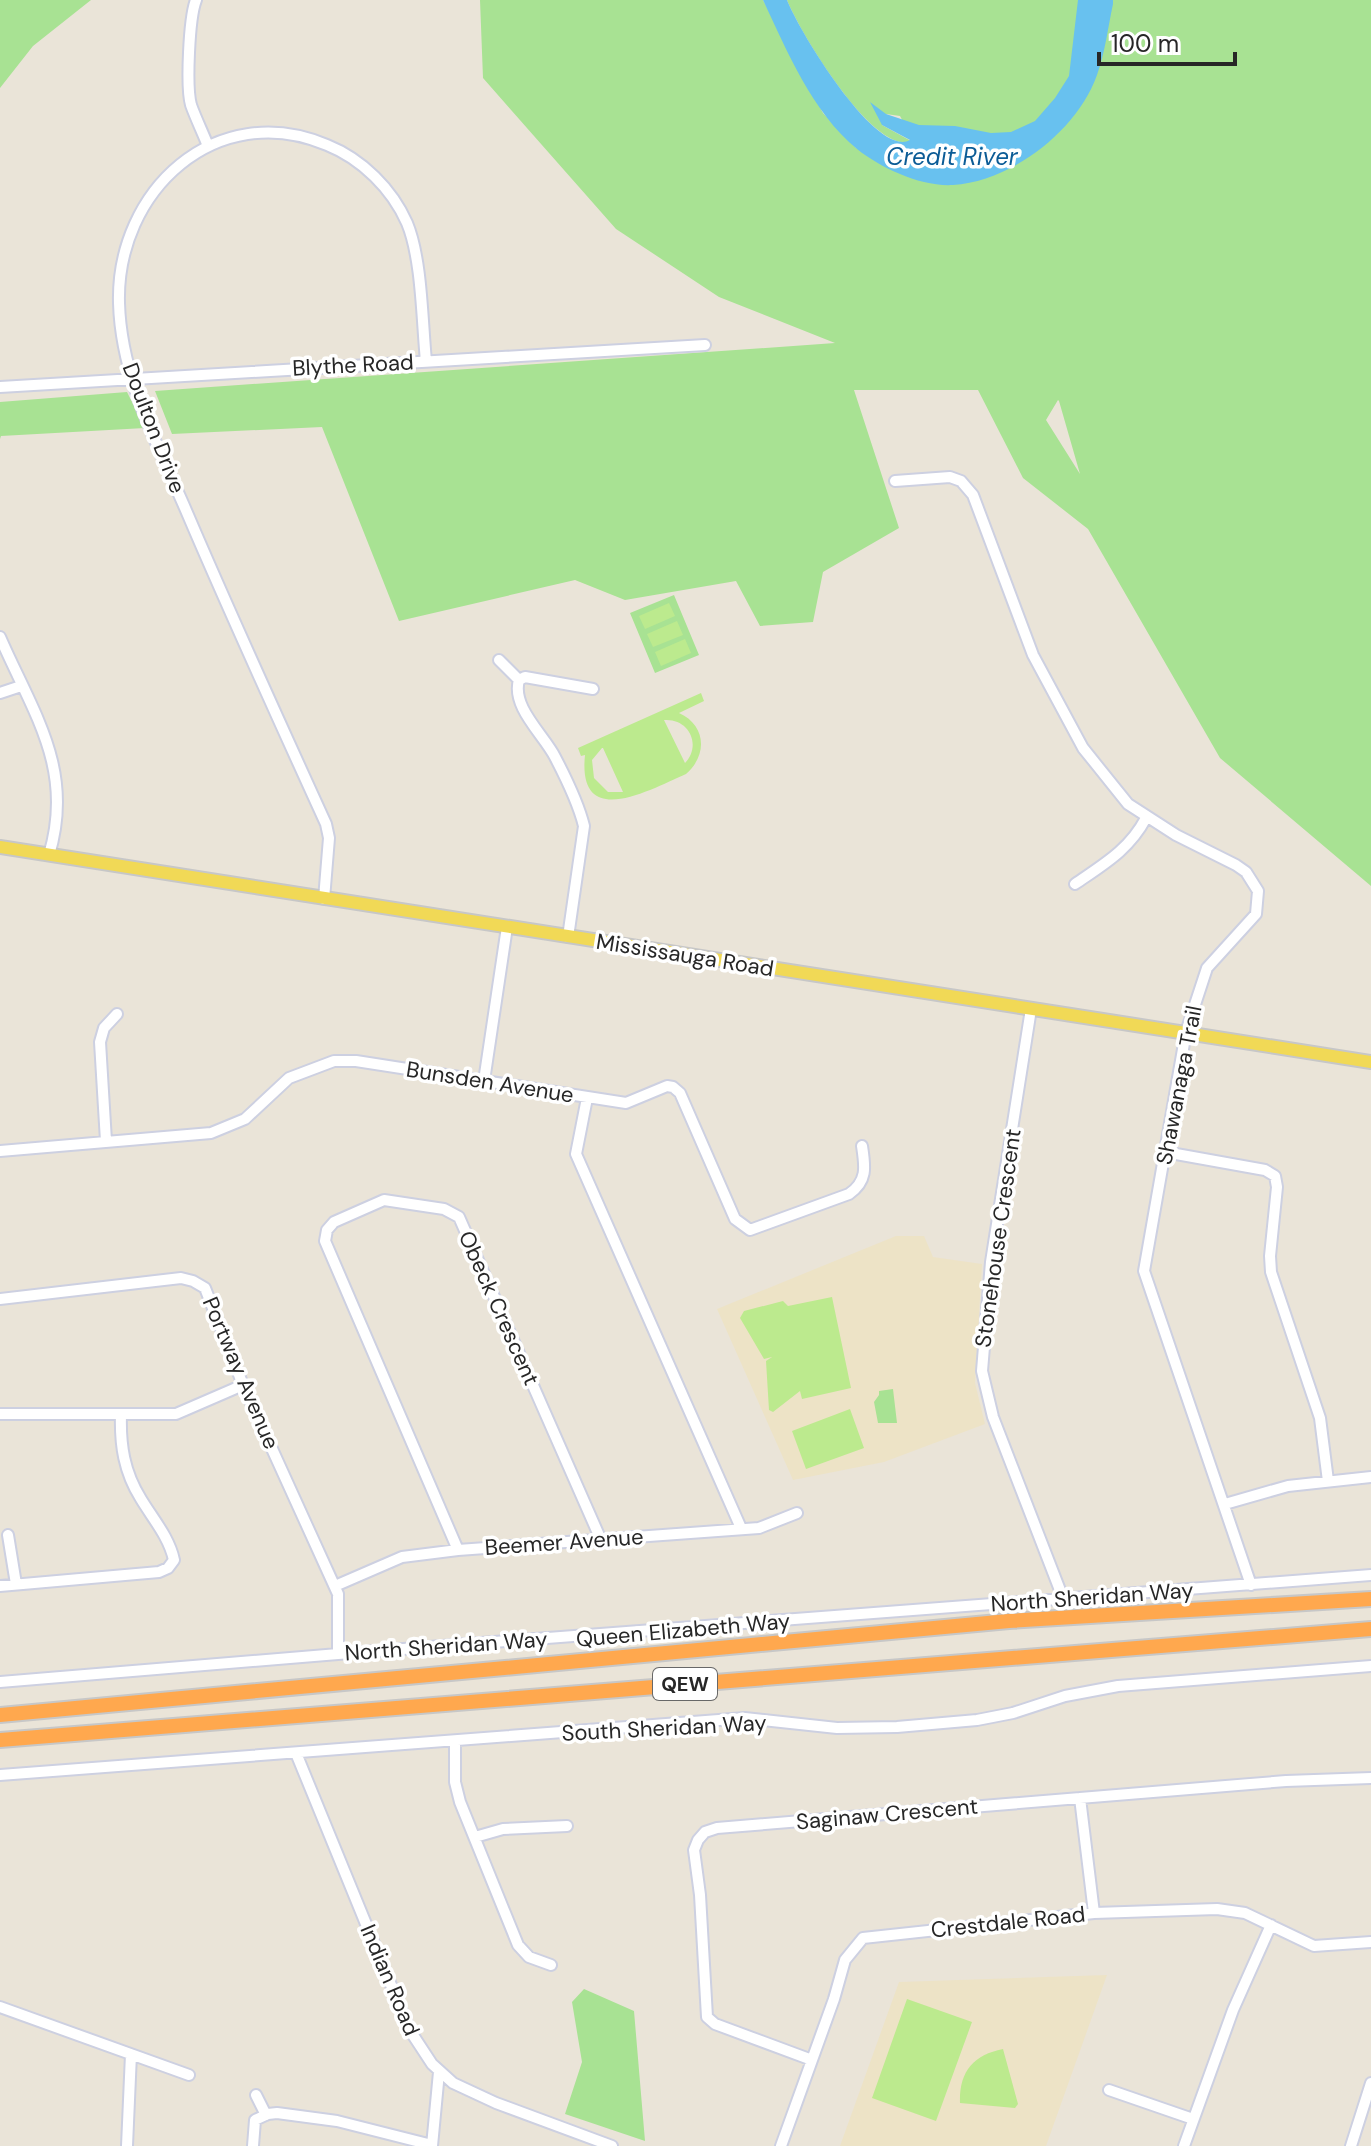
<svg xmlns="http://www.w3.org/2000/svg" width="1371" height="2146" font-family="'DM Sans',sans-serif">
<rect width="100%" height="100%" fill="#eae4d8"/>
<path fill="#ede3c6" d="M896 1236H924L933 1257 982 1264 975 1383 985 1424 884 1462 793 1480 717 1309Z
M1107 1975 1046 2146H840L899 1982Z"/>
<path fill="#a8e293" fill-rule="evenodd" d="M0 0H91L33 46 0 88Z
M480 0H763L823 113 856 148 936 183 900 116 886 114 882 125 911 141C874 156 799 31 787 0H1371V886L1220 758 1088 529 1023 478 978 390H854L899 528 823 572 813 622 760 626 736 581 625 600 575 580 399 621 322 427 172 434 155 391 835 343 719 297 616 229 483 78ZM1058 400 1059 401 1080 474 1046 420Z
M127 392 145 428 1 436 0 439V402Z
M674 595 699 655 655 673 630 613Z
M893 1389 897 1423H878L874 1402 879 1395V1391Z
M584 1989 634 2011 645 2141 565 2114 582 2062 572 2002Z"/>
<path fill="#bcea8e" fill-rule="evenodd" d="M669 603 675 616 645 629 639 616Z
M677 621 683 635 653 647 647 634Z
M685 639 691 653 661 666 655 652Z
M701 693 704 701 679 713C706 725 708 755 686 774 651 789 577 832 585 755L581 756 578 748ZM664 720C689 718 702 745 685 763ZM602 748H603L623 792H608L594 778 592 760Z
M832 1297 851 1388 802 1399 800 1391 773 1412 769 1410 766 1361 772 1357 764 1359 740 1318 744 1311 783 1301 788 1306Z
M850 1409 864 1448 806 1469 792 1431Z
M907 1999 972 2022 936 2121 872 2098Z
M1003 2049 1018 2104 1015 2108 960 2103C959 2072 973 2055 1003 2049Z"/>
<path fill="#68c1ef" d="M763 0H787C798 29 876 159 910 140L882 125 870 102 886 114 919 125 955 126 991 133 1011 132 1035 121 1055 98 1069 76 1078 0H1113V4C1108 27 1105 53 1097 75 1077 131 1012 181 953 185 921 187 881 168 857 149 812 112 787 51 763 0Z"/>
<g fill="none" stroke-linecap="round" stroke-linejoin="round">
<g stroke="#cdd0e1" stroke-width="14">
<path id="minor" d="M196 0C189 18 186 87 191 105 196 119 203 133 208 146
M0 387 705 345
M895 481 950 477 961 481 973 495 1033 655 1083 748 1128 804 1176 835 1236 865 1246 872 1258 891 1256 914 1207 968 1186 1032 1144 1271 1251 1585
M0 637C33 713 75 769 49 855
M499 660 519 680
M0 693 21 686
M1075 884C1104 864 1129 850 1146 818
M324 899 329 838 326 824C279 721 232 618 188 515 159 447 121 379 119 303 116 191 216 98 327 145 362 159 392 189 407 223 422 259 422 321 426 361
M568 937 584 826C578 802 566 778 555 757 544 735 511 707 519 680L525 677 593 689
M1031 1009 991 1262 982 1371 993 1417 1063 1598
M484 1081 507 927
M587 1098 576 1154 741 1528
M106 1141 100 1042 104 1028 117 1014
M0 1151 211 1133 245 1119 289 1078 334 1061H356L626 1103 667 1086 673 1087 680 1093 735 1219 750 1230 849 1194C868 1181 865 1166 862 1146
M1165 1152 1265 1170 1275 1176 1277 1187 1270 1256 1271 1272 1320 1418 1328 1481
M0 1299 181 1278 193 1281 205 1288 243 1385 338 1594V1654
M0 1414H176L243 1385
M1225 1504 1288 1486 1371 1477
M8 1535 16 1584
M458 1550 325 1241 327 1230 334 1222 384 1200 444 1209 459 1217 601 1540
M0 1586 159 1572 168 1568 174 1560C169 1537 153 1519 141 1499 124 1472 120 1445 121 1414
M335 1586 402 1557 458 1550 759 1528 797 1513
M0 1682 338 1654 1371 1575
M455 1742V1782L460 1802 518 1945 529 1957 551 1965
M296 1753 409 2029 432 2064 453 2083 496 2103 612 2146
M0 1775 745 1718 837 1728 897 1727 977 1720 1013 1713 1065 1696 1118 1686 1371 1666
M1080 1798 1094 1913
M475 1837 503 1829 567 1826
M0 2007 189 2075
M812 2060 715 2024 707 2017 700 1895 694 1850 698 1840 705 1832 717 1828 1286 1781 1371 1778
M1109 2090 1193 2119
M256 2095 266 2115
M127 2146 131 2054
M253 2146 255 2120 268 2114 277 2113 337 2121 432 2145
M432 2146 439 2072
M781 2146 834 1999 845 1960 863 1938 1094 1913 1217 1909 1245 1913 1314 1946 1371 1942
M1184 2146 1233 2010 1271 1925
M1351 2146 1371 2083"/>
</g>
<g stroke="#c7c7c7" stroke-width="16">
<path id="major" d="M0 847 1371 1062"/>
</g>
<g stroke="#c7c7c7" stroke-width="18">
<path id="highway" d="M0 1715 1009 1621 1371 1599
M0 1740 1371 1629"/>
</g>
<use href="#minor" stroke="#fff" stroke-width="10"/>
<use href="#major" stroke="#f1d956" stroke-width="12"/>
<use href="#highway" stroke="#ffa84e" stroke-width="14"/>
</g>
<g text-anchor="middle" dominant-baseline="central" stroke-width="7" stroke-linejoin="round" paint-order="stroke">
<rect fill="#fff" stroke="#686868" stroke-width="2" x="653" y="1668" width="64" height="32" rx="6"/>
<g font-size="20" font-weight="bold" fill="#272727">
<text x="685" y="1684">QEW</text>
</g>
<g font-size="22" fill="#272727" stroke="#fff">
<text transform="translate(353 365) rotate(-3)">Blythe Road</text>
<text transform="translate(154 428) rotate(69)">Doulton Drive</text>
<text transform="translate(685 955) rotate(9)">Mississauga Road</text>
<text transform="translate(490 1082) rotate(9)">Bunsden Avenue</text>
<text transform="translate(1179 1085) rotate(-79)">Shawanaga Trail</text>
<text transform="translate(998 1238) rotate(-82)">Stonehouse Crescent</text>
<text transform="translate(499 1308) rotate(66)">Obeck Crescent</text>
<text transform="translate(241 1373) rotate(67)">Portway Avenue</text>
<text transform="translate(564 1542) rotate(-4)">Beemer Avenue</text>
<text transform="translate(1092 1597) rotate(-4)">North Sheridan Way</text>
<text transform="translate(683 1630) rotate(-5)">Queen Elizabeth Way</text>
<text transform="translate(446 1646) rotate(-4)">North Sheridan Way</text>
<text transform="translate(664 1728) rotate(-3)">South Sheridan Way</text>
<text transform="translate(887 1814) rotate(-5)">Saginaw Crescent</text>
<text transform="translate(1008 1922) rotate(-6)">Crestdale Road</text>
<text transform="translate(390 1980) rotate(67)">Indian Road</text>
</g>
<g font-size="24" font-style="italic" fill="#0c5c96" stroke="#fff">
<text x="952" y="156">Credit River</text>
</g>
</g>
<path d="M1099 52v12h136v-12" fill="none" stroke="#272727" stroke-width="4"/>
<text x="1111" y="52" font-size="24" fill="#272727" stroke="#ffffff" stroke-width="6" paint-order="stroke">100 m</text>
</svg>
